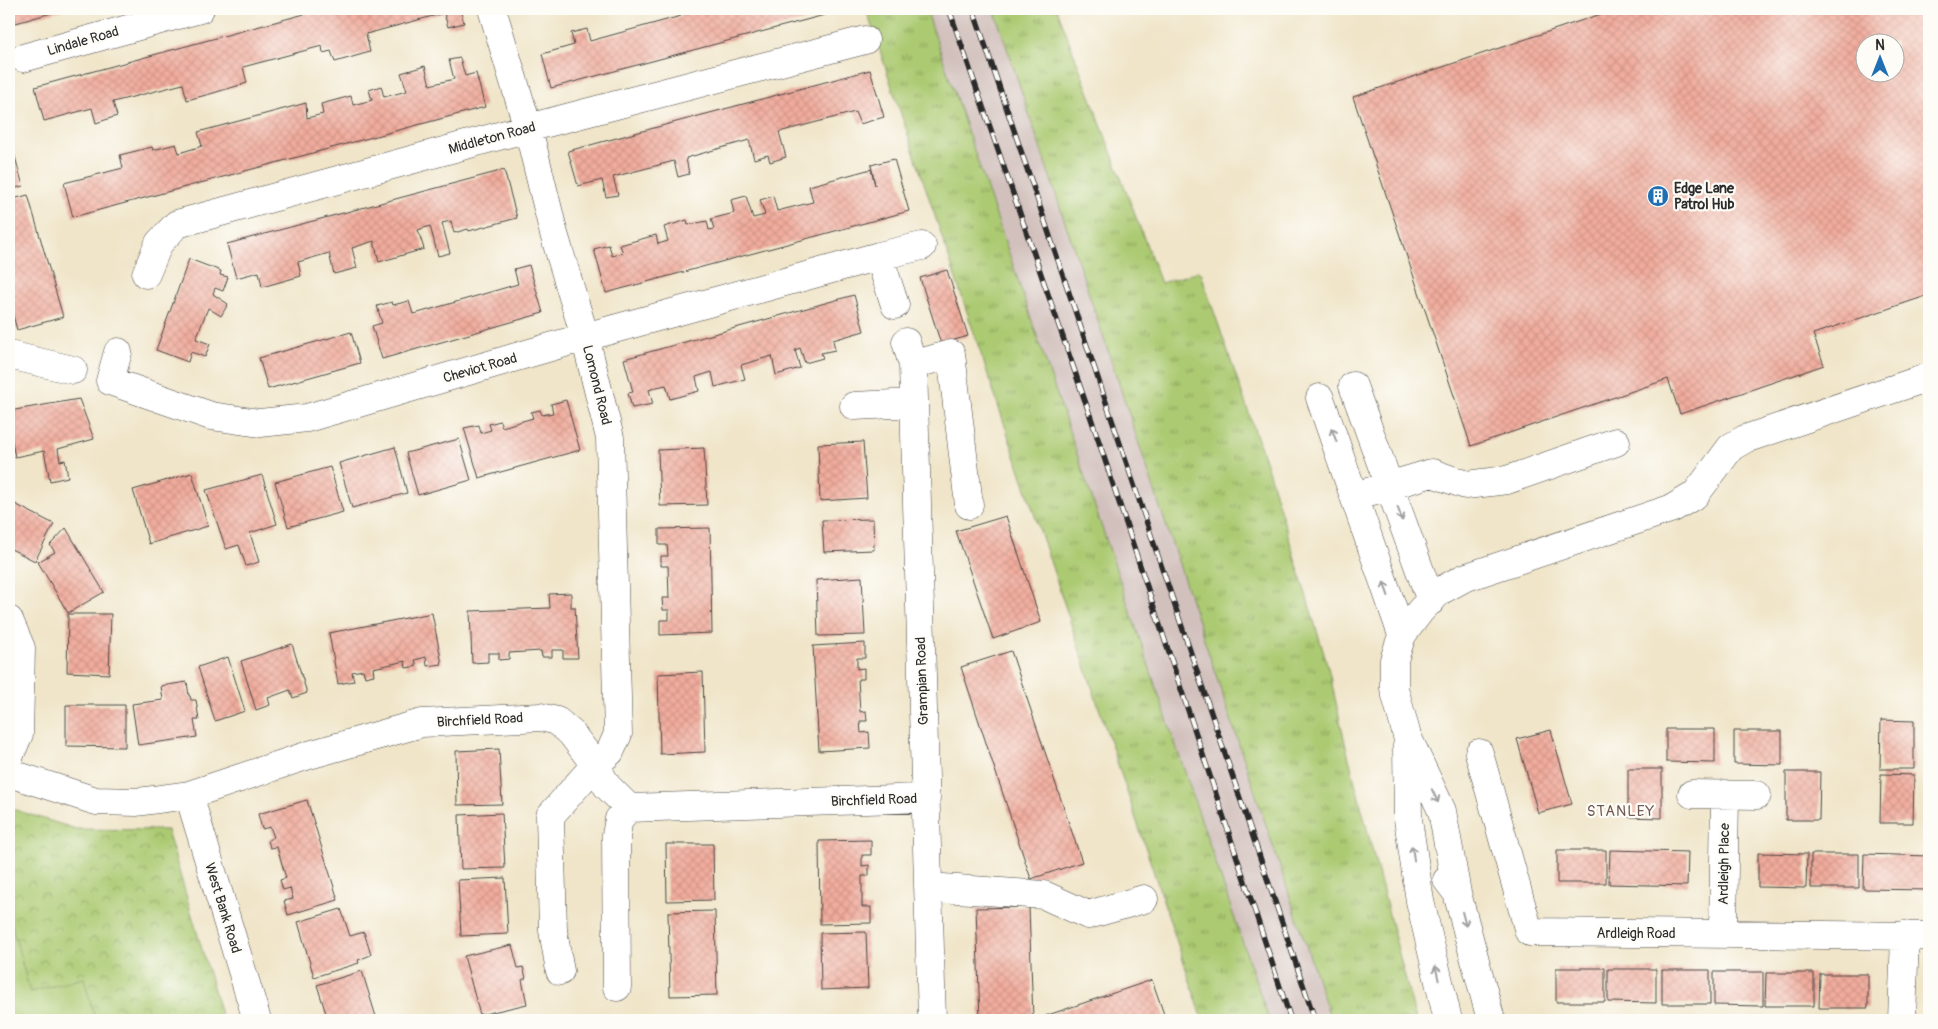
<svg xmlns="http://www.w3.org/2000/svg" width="1938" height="1029" font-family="Pangolin,sans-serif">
<defs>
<pattern id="grass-tufts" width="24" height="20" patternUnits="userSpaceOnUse" patternTransform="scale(1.25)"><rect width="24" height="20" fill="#acca72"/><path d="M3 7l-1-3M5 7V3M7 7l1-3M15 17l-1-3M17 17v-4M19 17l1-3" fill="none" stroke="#8ca45e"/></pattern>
<pattern id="park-crowns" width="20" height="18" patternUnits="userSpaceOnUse" patternTransform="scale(1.25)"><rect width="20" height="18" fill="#acca72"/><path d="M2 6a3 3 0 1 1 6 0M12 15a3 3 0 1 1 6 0" fill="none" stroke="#8ca45e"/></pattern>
<pattern id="building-cross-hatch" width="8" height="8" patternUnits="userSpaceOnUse" patternTransform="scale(1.25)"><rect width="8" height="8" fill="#f1ac9d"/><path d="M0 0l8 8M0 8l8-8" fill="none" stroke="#cf9487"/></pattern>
</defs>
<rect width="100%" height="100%" fill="#fdfcf7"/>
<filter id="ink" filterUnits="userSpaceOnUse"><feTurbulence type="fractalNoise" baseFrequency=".02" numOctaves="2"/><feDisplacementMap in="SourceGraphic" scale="10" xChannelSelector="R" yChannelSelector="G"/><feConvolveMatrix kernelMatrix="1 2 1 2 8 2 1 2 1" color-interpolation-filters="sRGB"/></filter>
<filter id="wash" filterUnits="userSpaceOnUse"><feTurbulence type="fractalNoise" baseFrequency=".0096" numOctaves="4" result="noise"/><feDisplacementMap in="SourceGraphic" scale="20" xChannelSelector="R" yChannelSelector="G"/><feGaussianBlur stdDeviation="1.12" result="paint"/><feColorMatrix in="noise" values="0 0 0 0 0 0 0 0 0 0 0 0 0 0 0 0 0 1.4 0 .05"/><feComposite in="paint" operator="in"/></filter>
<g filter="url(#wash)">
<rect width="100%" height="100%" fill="#f0e5c9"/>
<path fill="#d1c0bc" d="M926 9H994L1331 1020H1269Z"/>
<path fill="url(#grass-tufts)" stroke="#6c7a4e" d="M866 9H926L1269 1020H1203Z
M994 9H1057L1161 283 1200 271 1266 463 1328 667 1346 747 1416 1020H1331Z"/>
<path fill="url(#park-crowns)" stroke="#6c7a4e" d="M9 808 76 829 167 830 221 1014 201 1020H9Z"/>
<path fill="#acca72" stroke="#6c7a4e" d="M9 915 30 992 84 978 95 1020H9Z"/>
<g id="blocks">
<path fill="url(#building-cross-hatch)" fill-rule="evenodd" d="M12 9H65L16 23Z
M323 9H460L464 23 448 27 444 13 366 34 370 52 335 62 331 51 323 53 322 46 243 67 247 83 210 94 187 100 183 84 113 102 117 116 96 123 92 108 44 121 35 87Z
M679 9H696L697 12 709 9H831L832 13 551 88 542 54 574 45 571 33 587 29 590 41 681 16Z
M1616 9H1929V295L1813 334 1824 365 1680 414 1668 379 1471 446 1353 97ZM1866 42H1896V72H1866Z
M460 58 465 76 476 73 485 107 73 217 64 183 123 168 120 155 152 147 153 150 176 144 179 153 202 146 198 132 306 103 307 118 323 114 321 104 351 96 353 105 372 100 369 90 381 86 384 97 407 91 401 73 425 66 430 85 454 79 449 60Z
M870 70 884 117 860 124 855 112 779 132 786 157 770 162 768 155 754 159 749 140 686 158 689 174 678 177 674 161 613 177 618 195 606 197 602 180 578 186 568 151Z
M9 135 23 186 9 190Z
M894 159 909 211 606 293 594 249 609 245 612 256 623 253 620 245 656 235 658 244 668 241 664 227 687 220 688 225 707 221 709 230 714 229 711 219 734 213 731 200 746 196 753 218 765 215 760 200 773 196 777 211 813 202 809 186 871 169 875 185 871 165Z
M504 170 517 218 469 231 468 229 454 233 451 221 442 223 450 253 438 256 430 226 418 230 424 249 379 262 374 241 352 248 357 268 334 274 329 253 298 262 301 276 262 287 259 272 236 278 227 244Z
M28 195 63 317 17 330 9 300V200Z
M189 259 221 271 220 275 228 277 223 291 215 288 213 294 228 304 221 316 208 308 196 339 210 344 205 357 191 352 188 362 156 350Z
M529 265 543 313 382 359 372 326 382 323 377 306 392 302 393 305 409 301 413 314 418 313 518 284 514 269Z
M947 270 968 336 941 344 920 278Z
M854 295 864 331 833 340 835 350 821 353 823 358 805 363 800 348 795 350 800 368 776 375 772 356 741 365 745 379 715 387 712 372 696 377 699 391 670 399 666 385 657 387 649 390 653 404 632 408 628 393 633 392 624 359Z
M351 332 360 363 268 389 259 358Z
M79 399 94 439 58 449 60 461 65 460 68 477 50 481 44 451 15 457 9 427V411Z
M566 400 580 450 479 478 464 428 479 425 481 433 491 430 489 424 500 421 502 427 533 418 531 412 540 410 542 415 553 413 551 404Z
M459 439 471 480 418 495 406 453Z
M863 442 867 498 820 501 818 444Z
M395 447 407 493 352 508 339 463Z
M704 448 707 505 660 506 658 450Z
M330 467 343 512 288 527 275 482Z
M192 473 208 526 149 544 133 490Z
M262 475 277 524 250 533 259 562 246 566 239 545 226 549 206 490Z
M9 501 54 524 35 561 9 548Z
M1006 516 1041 622 993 639 956 531Z
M873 519 874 550 824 552 822 520Z
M66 528 104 592 68 613 38 562 55 552 50 545Z
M710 528 712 633 660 635V620H669V610H663L662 598H669L668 566H661V556H668L667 545H659V529Z
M862 577 865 635 818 636 816 580Z
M571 593V607H575L578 658H563V650H552V657H542L541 651 509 653V659L499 660V653H488V662L472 663 470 611 550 608 549 594Z
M432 613 442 664 427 666 426 657 415 660 417 666 406 668 405 661 392 664 373 668 374 675 365 677 363 670 352 672 354 681 338 684 329 633Z
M68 614H111L109 674 67 672Z
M865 643V658H857V669L864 668V679H858L860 712 866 711 867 721H860L861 733 869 732 870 748 819 751 813 646Z
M292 644 307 693 293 698 290 690 268 698 270 705 256 710 241 661Z
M1011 651 1082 862 1031 879 961 667Z
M228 657 245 711 215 721 198 667Z
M703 672 705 752 660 754 658 674Z
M187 682 189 696H190L191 700H196L199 720H194L197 737 138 745 132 704 163 700 161 686Z
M66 705H125V747L66 746Z
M1881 720 1914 721V769H1880Z
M1666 729H1715V763L1666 762Z
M1551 730 1572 804 1538 813 1517 739Z
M1734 731H1782V765L1734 764Z
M499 749 502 804 457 805 456 751Z
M1628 769H1662V818L1628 817Z
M1786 772H1820L1819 820H1786Z
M1881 774 1914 775 1913 823H1880Z
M307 800 338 900 288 915 284 901 293 899 290 888 283 890 280 880 286 878 277 847 270 848 268 840 274 837 270 827 262 829 258 814Z
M502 813 505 868 461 869 459 815Z
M871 840V855H862V866L869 865V876H862V907H871V923L820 924 819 841Z
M666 844H713L714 900 667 901Z
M1557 850H1606V883H1557Z
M1610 850 1688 852 1687 886 1609 884Z
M1758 853 1807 854 1806 888 1758 887Z
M1811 854H1859V888H1811Z
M1864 854 1929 856V890L1863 889Z
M505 878 508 934 461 936 458 880Z
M1029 907 1033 1019 980 1020 976 908Z
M341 909 350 936 364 932 371 955 358 960 359 963 314 977 298 922Z
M715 911 717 995 670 996 668 912Z
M866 932 868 988 821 990 820 933Z
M512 945 518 968 523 967 526 978 522 980 527 1004 480 1015 464 956Z
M1556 968H1605V1002H1556Z
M1608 969H1656V1003L1608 1002Z
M1662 970H1710V1004H1662Z
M362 971 377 1020H328L317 985Z
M1714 972H1763V1006L1714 1005Z
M1766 973H1814V1006H1765Z
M1820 974H1868V1008H1819Z
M1152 980 1166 1020H1046L1045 1016Z"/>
</g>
</g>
<g filter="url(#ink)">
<use href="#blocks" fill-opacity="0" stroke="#494743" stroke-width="1"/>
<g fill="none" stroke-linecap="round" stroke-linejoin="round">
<g stroke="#494743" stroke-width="29">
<path id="minor" d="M492 9 528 128 554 234 585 337 610 438 618 734 610 752 595 765 550 816 553 930 560 971
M23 58 200 9
M879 256 922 246
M146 274 159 243 177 224 528 128 865 40
M906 342 913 365 932 1020
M118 352 110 381 211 416 260 423 307 418 585 337 879 256 895 305
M9 355 73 370
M913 365 951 354 969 505
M1353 386 1431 601
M1320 398 1402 635
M854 406 914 403
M1355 496 1432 473 1466 485 1507 480 1616 442
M9 620 21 648 19 734 9 757
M1407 746 1408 819 1420 901 1448 1020
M1479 753 1529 932 1929 936
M9 773 96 801 137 802 189 795 309 755 422 723 541 717 557 721 571 733 595 765 607 786 629 808 926 798
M1692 794 1757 795
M189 795 257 1020
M1447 880 1457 893 1491 1020
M928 887 1044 895 1088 915 1144 899
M1457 893 1442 811 1407 736 1394 688V660L1402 635 1421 610 1440 591 1464 578 1673 508 1695 495 1731 447 1745 439 1929 377
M1723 933 1725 794
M617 987 616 835 619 819 629 808
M1902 1020 1905 935"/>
</g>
<use href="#minor" stroke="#fff" stroke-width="28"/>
<g stroke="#2b2b2b" stroke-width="5.5">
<path id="rail" d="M949 9 1092 421 1291 1020
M973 9 1315 1020"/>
</g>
<use href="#rail" stroke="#fdfcf7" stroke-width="4" stroke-dasharray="11" stroke-linecap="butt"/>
</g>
<defs><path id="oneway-shaft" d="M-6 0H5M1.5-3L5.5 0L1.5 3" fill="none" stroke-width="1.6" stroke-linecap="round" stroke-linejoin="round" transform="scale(1.25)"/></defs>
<g stroke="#a0a0a0">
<use href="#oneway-shaft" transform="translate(1334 435) rotate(-110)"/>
<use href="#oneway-shaft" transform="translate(1400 514) rotate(70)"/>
<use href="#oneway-shaft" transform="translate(1386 589) rotate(-109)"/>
<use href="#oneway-shaft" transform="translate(1435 796) rotate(65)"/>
<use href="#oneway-shaft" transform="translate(1413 853) rotate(-98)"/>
<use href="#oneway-shaft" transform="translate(1464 919) rotate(75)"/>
<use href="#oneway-shaft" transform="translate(1437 973) rotate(-103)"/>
</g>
</g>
<defs>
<g id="building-disc" transform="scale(1.125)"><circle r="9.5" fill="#1f6fb2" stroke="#fdfcf7"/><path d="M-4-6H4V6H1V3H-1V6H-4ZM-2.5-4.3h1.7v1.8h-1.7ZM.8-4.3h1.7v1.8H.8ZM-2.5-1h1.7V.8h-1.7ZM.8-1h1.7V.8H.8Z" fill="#fff"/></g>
</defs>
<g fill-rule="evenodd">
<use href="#building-disc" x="1658" y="196"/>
</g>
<g text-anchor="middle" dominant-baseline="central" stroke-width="4.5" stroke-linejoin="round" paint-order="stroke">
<g font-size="14" fill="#2b2b2b" stroke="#fdfcf7">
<text transform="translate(83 41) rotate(-16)">Lindale Road</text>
<text transform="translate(492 138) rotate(-15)">Middleton Road</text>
<text transform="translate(480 368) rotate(-16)">Cheviot Road</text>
<text transform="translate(597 385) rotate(76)">Lomond Road</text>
<text transform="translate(922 681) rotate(-92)">Grampian Road</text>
<text transform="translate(480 720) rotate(-3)">Birchfield Road</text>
<text transform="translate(874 800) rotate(-2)">Birchfield Road</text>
<text transform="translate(1724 864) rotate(-89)">Ardleigh Place</text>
<text transform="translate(223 908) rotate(73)">West Bank Road</text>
<text x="1636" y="933">Ardleigh Road</text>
</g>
<g font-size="14" font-weight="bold" fill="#2b2b2b" stroke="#fdfcf7" text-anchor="start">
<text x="1674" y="188">Edge Lane<tspan x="1674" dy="16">Patrol Hub</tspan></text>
</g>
<g font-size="15" letter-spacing="1" fill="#705853" stroke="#fdfcf7">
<text x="1621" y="811">STANLEY</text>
</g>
</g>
<rect width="1938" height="1029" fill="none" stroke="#fdfcf7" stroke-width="30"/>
<g transform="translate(1880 58)"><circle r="24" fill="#fdfcf7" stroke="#a9a8a5"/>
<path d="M0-4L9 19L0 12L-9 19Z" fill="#1f6fb2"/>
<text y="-8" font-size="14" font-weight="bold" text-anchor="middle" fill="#2b2b2b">N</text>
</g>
</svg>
